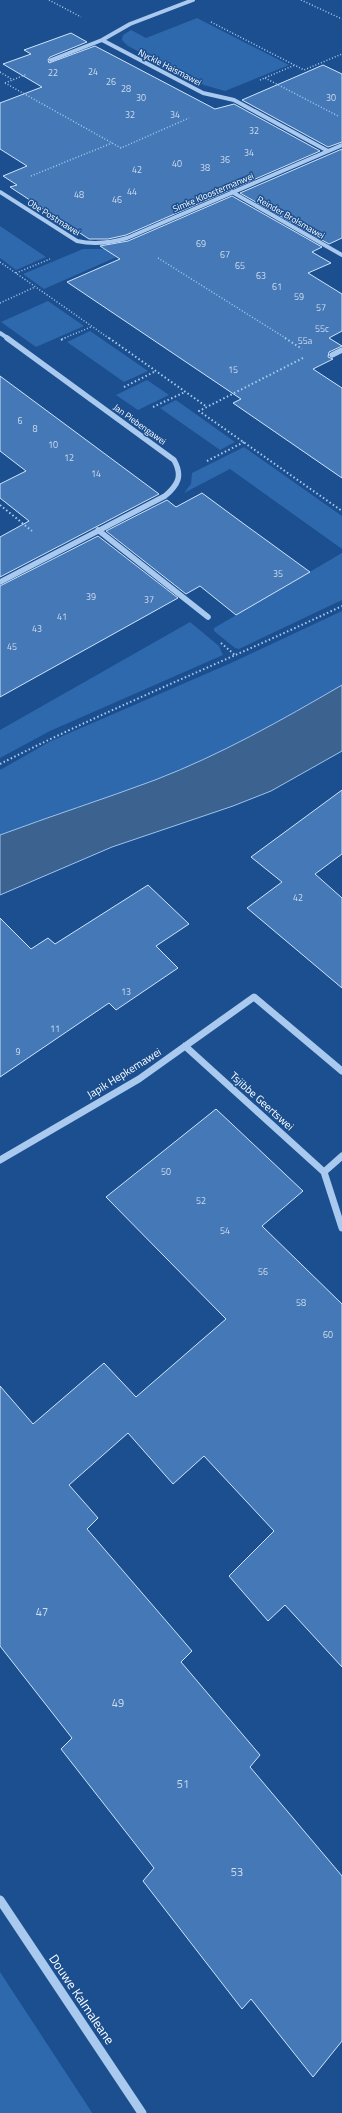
<svg xmlns="http://www.w3.org/2000/svg" width="342" height="2113" font-family="'Titillium Web',sans-serif">
<rect width="100%" height="100%" fill="#1b4f8f"/>
<path fill="#2e69ad" d="M197 18 289 65 225 91 204 85 128 46 122 40 123 35 131 30 146 38Z
M0 226 46 257 16 270 0 258Z
M83 249H111L128 252 44 289 23 274Z
M48 301 84 326 36 347 1 322Z
M90 331 148 371 124 382 67 342Z
M147 380 169 395 138 410 116 395Z
M176 400 235 442 220 450 160 408Z
M244 447 342 516V549L230 469 184 493 191 484 192 473Z
M342 553V600L239 649 235 648 214 631V628Z
M342 611V685C282 720 220 755 155 780 104 799 51 816 0 835V770L51 741 231 663Z
M190 622 219 646 223 655 50 731 0 758V730Z
M0 1972 89 2108 92 2113H0Z"/>
<path fill="#3c6290" stroke="#9cc4f0" d="M342 685V751L271 791 233 806 112 847 0 895V835C51 816 104 799 155 780 220 755 282 720 342 685Z"/>
<path fill="#4478b7" stroke="#cfe3fa" d="M71 33 87 42 50 57 48 60 49 63 95 46 215 109 234 104 320 151 126 235 108 239H89L10 187 17 185 3 176 27 166 0 149V103L42 87 3 64 31 54 24 50Z
M323 65 342 74V142L328 147 242 100Z
M342 149V238L329 244 240 193Z
M232 196 322 247 312 252 331 263 308 273 342 294V331L329 338 342 346 329 352 328 357 333 359 313 369 342 388V478L233 403 241 399 67 282 120 259 100 246 128 241Z
M0 376 159 494 0 577V537L29 521 0 498V484L26 471 0 451Z
M202 493 244 524 310 572 236 615 200 586 186 594 106 531 167 500 176 507Z
M98 536 178 598 0 697V586Z
M342 790V854L315 874 342 898V988L247 908 282 882 251 857Z
M148 885 189 924 156 946 178 968 116 1010 109 1003 0 1077V918L31 949 48 938 55 944Z
M216 1109 303 1191 262 1226 342 1304V1667L285 1605 268 1621 229 1576 274 1531 204 1456 173 1484 128 1433 69 1485 98 1518 87 1529 192 1651 181 1662 260 1755 250 1767 342 1876V2041L313 2077 251 1999 242 2009 143 1881 154 1868 61 1749 72 1738 0 1646V1386L33 1424 104 1363 136 1397 226 1319 106 1197Z"/>
<g fill="none" stroke-linecap="round" stroke-linejoin="round">
<path stroke="#a9c9ee" stroke-width="1.5" stroke-dasharray="1 2" stroke-linecap="butt" d="M49 0 81 17
M301 0 342 19
M211 22 304 70 342 54
M0 72 13 80
M265 78 338 116
M260 80 295 65
M5 83 121 148 189 118
M5 83 27 74
M31 176 112 143
M158 258 287 339
M0 262 110 339
M16 273 50 259
M0 303 35 287
M62 339 91 327"/>
<path stroke="#a9c9ee" stroke-width="2" stroke-dasharray="1.5 2.5" stroke-linecap="butt" d="M109 338 207 407
M285 338 302 349
M61 340 65 338
M303 358 199 411 342 511
M124 387 156 371
M153 407 185 392
M207 461 244 442
M0 505 32 531
M221 643 236 656
M0 764C112 707 229 660 342 606"/>
<path stroke="#a9c9ee" stroke-width="4" d="M102 40 203 93 234 100 328 151
M51 60 102 40 130 24 193 0
M0 192 77 241C95 245 110 243 127 238L342 145
M232 192 342 255
M0 333 9 339"/>
<path stroke="#a9c9ee" stroke-width="5.5" d="M332 355 342 350
M98 530 208 617
M0 582 165 496C178 485 183 476 174 460L7 338"/>
<path stroke="#a9c9ee" stroke-width="7" d="M185 1046 324 1172
M342 1156 324 1172 342 1228
M0 1160 139 1079 254 997 342 1071"/>
<path stroke="#a9c9ee" stroke-width="9" d="M0 1900 142 2113"/>
</g>
<g text-anchor="middle" dominant-baseline="central" stroke-width="3" stroke-linejoin="round" paint-order="stroke">
<g font-size="9" fill="#fff" stroke="#1b4f8f">
<text transform="translate(170 67) rotate(27)">Nyckle Haismawei</text>
<text transform="translate(213 192) rotate(-23)">Simke Kloostermanwei</text>
<text transform="translate(54 217) rotate(32)">Obe Postmawei</text>
<text transform="translate(291 217) rotate(30)">Reinder Brolsmawei</text>
<text transform="translate(140 424) rotate(36)">Jan Piebengawei</text>
</g>
<g font-size="9" fill="#d0dded">
<text x="93" y="71">24</text>
<text x="53" y="72">22</text>
<text x="111" y="81">26</text>
<text x="126" y="88">28</text>
<text x="141" y="97">30</text>
<text x="331" y="97">30</text>
<text x="130" y="114">32</text>
<text x="175" y="114">34</text>
<text x="254" y="130">32</text>
<text x="249" y="152">34</text>
<text x="225" y="159">36</text>
<text x="177" y="163">40</text>
<text x="205" y="167">38</text>
<text x="137" y="169">42</text>
<text x="132" y="191">44</text>
<text x="79" y="194">48</text>
<text x="117" y="199">46</text>
<text x="201" y="243">69</text>
<text x="225" y="254">67</text>
<text x="240" y="265">65</text>
<text x="261" y="275">63</text>
<text x="277" y="286">61</text>
<text x="299" y="296">59</text>
<text x="321" y="307">57</text>
<text x="322" y="328">55c</text>
<text x="305" y="340">55a</text>
<text x="233" y="369">15</text>
<text x="20" y="420">6</text>
<text x="35" y="428">8</text>
<text x="53" y="444">10</text>
<text x="69" y="457">12</text>
<text x="96" y="473">14</text>
<text x="278" y="573">35</text>
<text x="91" y="596">39</text>
<text x="149" y="599">37</text>
<text x="62" y="616">41</text>
<text x="37" y="628">43</text>
<text x="12" y="646">45</text>
<text x="298" y="897">42</text>
<text x="126" y="991">13</text>
<text x="55" y="1028">11</text>
<text x="18" y="1051">9</text>
<text x="166" y="1171">50</text>
<text x="201" y="1200">52</text>
<text x="225" y="1230">54</text>
<text x="263" y="1271">56</text>
<text x="301" y="1302">58</text>
<text x="328" y="1334">60</text>
</g>
<g font-size="11" fill="#fff" stroke="#1b4f8f">
<text transform="translate(124 1073) rotate(-32)">Japik Hepkemawei</text>
<text transform="translate(262 1101) rotate(42)">Tsjibbe Geertswei</text>
</g>
<g font-size="11" fill="#d0dded">
<text x="42" y="1612">47</text>
<text x="118" y="1703">49</text>
<text x="183" y="1784">51</text>
<text x="237" y="1872">53</text>
</g>
<g font-size="13" fill="#fff" stroke="#1b4f8f">
<text transform="translate(82 1999) rotate(56)">Douwe Kalmaleane</text>
</g>
</g>
</svg>
